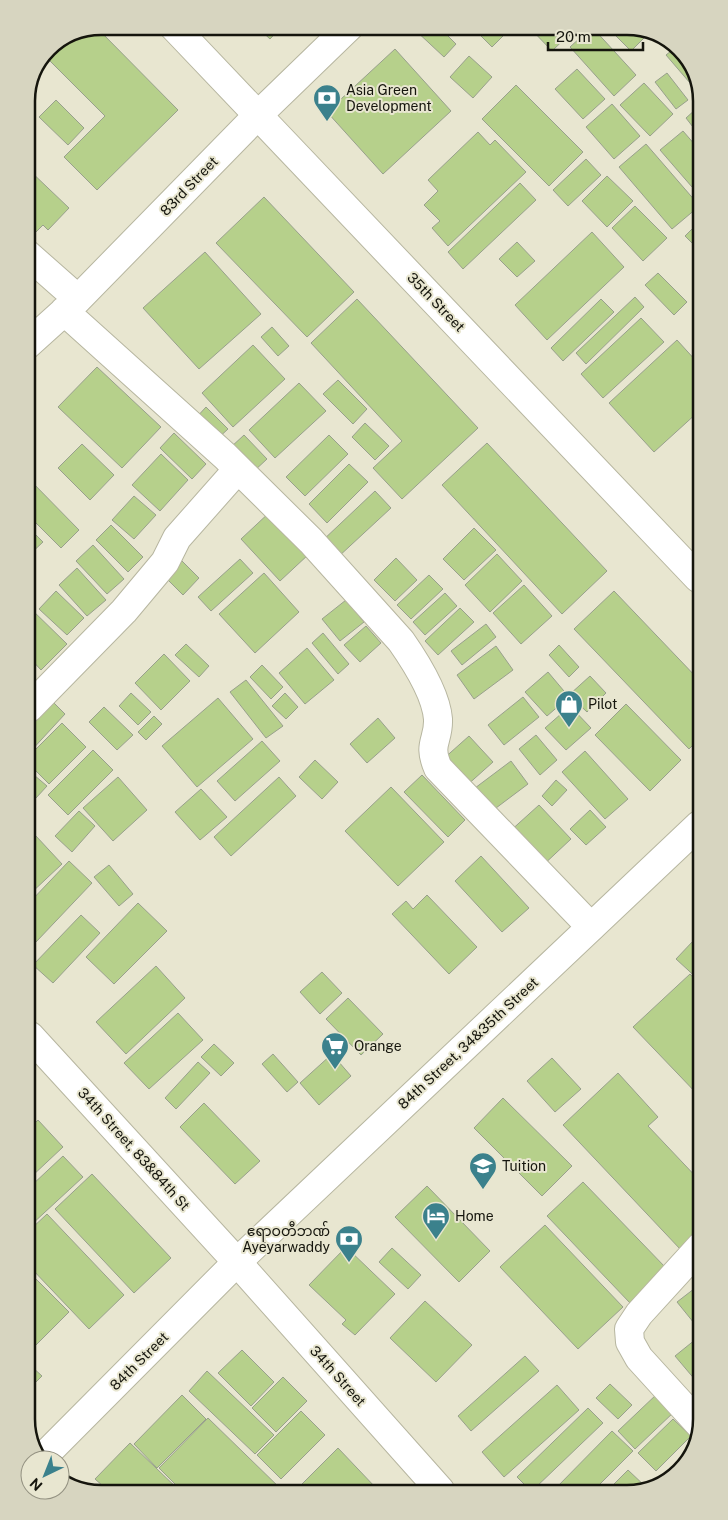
<svg xmlns="http://www.w3.org/2000/svg" width="728" height="1520" font-family="'Public Sans','Noto Sans Myanmar',sans-serif">
<rect width="100%" height="100%" fill="#e8e6d0"/>
<path fill="#b6d08b" stroke="#98a08c" d="M256 26H282L270 39Z
M416 26H438L456 44 444 57 414 29Z
M471 26H513L492 47Z
M528 26H578L552 51Z
M606 26H632L645 37 631 51Z
M592 27 636 75 614 96 570 47Z
M97 28 178 110 97 190 64 157 105 116 45 56 54 45Z
M676 47 696 73V90L666 55Z
M395 49 451 111 383 174 327 112Z
M469 56 492 77 473 98 450 77Z
M577 69 605 99 583 119 555 89Z
M667 73 688 100 676 109 655 82Z
M644 83 673 114 650 136 620 105Z
M516 85 583 152 549 186 482 119Z
M56 100 84 128 68 145 39 117Z
M612 104 640 136 614 159 586 127Z
M696 109V131L686 118Z
M683 131 696 146 697 183 692 187 660 150Z
M478 132 490 145 495 140 526 172 448 246 432 228 440 221 424 205 438 191 428 180Z
M646 144 697 203V208L672 229 619 167Z
M586 159 601 175 568 206 553 190Z
M27 168 69 208 48 230 43 225 28 240Z
M607 176 633 201 607 227 582 201Z
M520 183 536 200 463 269 448 252Z
M264 197 354 292 307 337 216 243Z
M635 206 667 238 643 261 612 228Z
M697 224V248L685 236Z
M592 232 624 267 547 340 515 305Z
M517 242 535 261 517 277 499 259Z
M205 252 261 314 199 369 143 308Z
M658 273 687 302 674 315 645 285Z
M635 297 644 307 586 364 576 353Z
M357 299 478 428 402 499 373 468 402 441 311 343Z
M601 299 614 312 563 361 551 348Z
M641 318 664 342 603 398 581 374Z
M272 327 289 346 278 356 261 337Z
M677 340 697 362 698 412 654 452 609 403Z
M253 345 285 379 233 427 202 393Z
M97 367 161 427 122 468 58 407Z
M338 380 367 409 353 424 323 394Z
M299 383 326 411 275 458 249 430Z
M206 407 228 429 216 440 195 419Z
M365 423 389 446 375 460 352 437Z
M174 433 206 464 192 479 160 448Z
M244 435 267 459 253 472 230 448Z
M329 435 348 454 305 496 286 477Z
M487 443 607 571 562 614 442 485Z
M82 444 114 475 90 500 58 468Z
M161 454 188 480 160 511 132 485Z
M349 464 368 482 327 523 309 504Z
M28 478 79 530 61 548 28 515Z
M375 491 391 508 337 558 321 542Z
M134 496 156 515 134 539 112 520Z
M271 511 309 554 280 581 241 539Z
M111 525 143 557 128 572 96 540Z
M28 527 43 542 28 556Z
M474 528 496 550 464 580 443 559Z
M93 545 124 579 107 594 76 561Z
M497 554 522 581 490 612 465 585Z
M396 558 417 580 395 601 374 580Z
M240 559 253 573 211 611 198 597Z
M181 560 199 578 183 595 165 577Z
M77 568 106 600 87 616 59 585Z
M264 573 299 612 255 653 219 614Z
M429 575 443 589 411 619 397 605Z
M524 585 552 616 521 644 493 613Z
M56 591 84 618 67 635 39 609Z
M614 591 699 680V739L689 749 574 629Z
M445 593 457 606 425 635 413 622Z
M346 600 364 622 340 641 322 619Z
M28 606 67 644 41 670 29 657Z
M460 608 474 622 438 655 425 641Z
M486 624 496 637 462 665 451 651Z
M366 626 381 643 360 662 344 645Z
M323 633 349 664 338 674 312 643Z
M186 644 209 666 199 677 175 655Z
M559 645 579 667 569 677 549 655Z
M496 646 513 670 474 699 457 675Z
M307 648 334 680 305 704 279 673Z
M164 654 190 681 161 710 135 683Z
M262 665 283 687 271 699 250 677Z
M548 672 569 697 547 716 525 692Z
M590 676 606 693 587 712 569 695Z
M246 680 283 726 266 738 230 692Z
M131 693 151 712 138 725 119 706Z
M285 693 298 707 286 719 272 706Z
M46 695 65 714 29 753V714Z
M523 697 539 717 504 745 488 725Z
M218 698 253 739 197 787 162 746Z
M626 704 681 760 650 791 595 735Z
M570 706 591 728 566 750 545 728Z
M104 707 133 735 117 750 89 722Z
M154 716 162 724 146 740 138 732Z
M378 718 395 738 367 763 350 744Z
M62 723 86 747 49 784 29 764V756Z
M536 735 557 760 540 775 519 749Z
M469 736 493 762 465 787 441 761Z
M262 741 280 761 235 801 217 781Z
M93 750 113 770 68 815 48 795Z
M585 751 628 799 605 819 562 772Z
M315 760 338 782 322 799 299 777Z
M511 761 528 784 492 811 475 788Z
M34 775 47 786 36 798 29 792V781Z
M422 775 465 820 448 837 404 792Z
M118 777 147 810 113 841 83 808Z
M279 777 296 796 231 856 214 837Z
M556 780 567 790 552 806 542 796Z
M391 787 444 842 398 886 345 831Z
M201 789 227 817 200 840 175 812Z
M539 805 571 839 540 868 508 833Z
M590 810 606 827 586 845 570 829Z
M79 811 95 826 72 852 55 836Z
M36 836 62 864 30 894 29 841Z
M481 856 529 908 502 932 455 881Z
M69 861 92 883 36 942 30 936V902Z
M109 865 133 894 119 906 94 877Z
M427 895 477 947 449 974 392 914 406 901 413 909Z
M138 903 167 931 114 984 86 957Z
M81 915 100 933 53 983 33 965Z
M694 940 700 946V981L676 959Z
M156 966 185 998 126 1054 96 1022Z
M322 972 342 993 320 1014 300 992Z
M690 974 700 985V1097L633 1027Z
M348 998 383 1034 361 1055 326 1019Z
M178 1013 203 1040 149 1089 124 1063Z
M214 1044 234 1063 221 1076 201 1057Z
M273 1054 298 1082 287 1092 262 1064Z
M332 1054 351 1076 319 1105 300 1083Z
M552 1058 581 1089 555 1112 527 1081Z
M198 1062 210 1073 176 1109 165 1098Z
M618 1073 658 1117 648 1126 701 1182V1232L681 1250 563 1125Z
M503 1098 572 1166 542 1196 474 1128Z
M204 1103 260 1161 235 1184 180 1127Z
M38 1120 63 1147 31 1177V1127Z
M63 1156 83 1177 31 1225V1186Z
M92 1174 171 1258 134 1293 55 1209Z
M583 1182 666 1268 630 1303 547 1216Z
M427 1186 490 1251 459 1282 395 1217Z
M47 1214 124 1295 89 1329 31 1268V1229Z
M545 1225 623 1307 578 1349 500 1267Z
M346 1247 395 1294 355 1335 342 1324 346 1320 309 1285Z
M392 1248 421 1275 408 1289 379 1262Z
M31 1274 69 1312 33 1348 31 1346Z
M699 1285 701 1288V1317L694 1323 677 1302Z
M425 1301 472 1345 436 1382 390 1338Z
M701 1335 702 1388 675 1356Z
M242 1350 274 1382 251 1406 218 1373Z
M525 1356 539 1371 471 1431 458 1416Z
M31 1366 42 1376 32 1386Z
M207 1371 274 1435 255 1454 189 1391Z
M283 1377 307 1401 276 1432 252 1408Z
M610 1384 632 1405 618 1419 596 1398Z
M557 1385 579 1410 504 1477 482 1452Z
M658 1393 675 1411 635 1449 618 1431Z
M182 1395 206 1419 157 1468 134 1444Z
M588 1408 603 1423 534 1489H529L517 1477Z
M301 1411 325 1435 281 1479 257 1455Z
M208 1418 284 1492 184 1493 159 1468Z
M673 1419 691 1436 656 1471 638 1453Z
M612 1431 633 1451 595 1489H555Z
M130 1443 182 1493H111L95 1479Z
M693 1447 689 1461 664 1482 662 1480Z
M338 1448 376 1488 373 1491 294 1492Z
M628 1470 647 1488 609 1489Z"/>
<g fill="none" stroke-linecap="round" stroke-linejoin="round">
<g stroke="#b7b6a0" stroke-width="30">
<path id="street" d="M27 254 78 299
M64 311 225 456 311 541 401 641C415 661 436 694 438 719 439 741 427 743 438 768L591 927
M27 345 78 299 258 115 350 26
M29 708 124 611 165 562 177 538 238 469
M30 1036 237 1262 440 1490
M700 1425 639 1358 630 1342 629 1329 639 1314 701 1246"/>
</g>
<g stroke="#b7b6a0" stroke-width="30">
<path id="secondary" d="M41 1459 237 1262 699 825"/>
</g>
<g stroke="#b7b6a0" stroke-width="30">
<path id="primary" d="M173 26 698 578"/>
</g>
<use href="#street" stroke="#fff" stroke-width="28"/>
<use href="#secondary" stroke="#fff" stroke-width="28"/>
<use href="#primary" stroke="#fff" stroke-width="28"/>
</g>
<defs>
<g id="bank-pin" transform="scale(1.4375)"><path d="M0 17L-7.5 6A9.5 9.5 0 1 1 7.5 6Z" fill="#3b818c" stroke="#e8e6d0"/><path d="M-6-4H6V4H-6ZM0-2.3a2.3 2.3 0 1 0 0 4.6a2.3 2.3 0 1 0 0-4.6Z" fill="#fff"/></g>
<g id="shop-pin" transform="scale(1.4375)"><path d="M0 17L-7.5 6A9.5 9.5 0 1 1 7.5 6Z" fill="#3b818c" stroke="#e8e6d0"/><path d="M-5-2.5h2.3a2.7 3.5 0 0 1 5.4 0H5L5.5 6h-11ZM-1.5-2.5h3a1.5 2.3 0 0 0-3 0Z" fill="#fff"/></g>
<g id="supermarket-pin" transform="scale(1.4375)"><path d="M0 17L-7.5 6A9.5 9.5 0 1 1 7.5 6Z" fill="#3b818c" stroke="#e8e6d0"/><path d="M-6-5.5h2.5l.6 2H6L4.5 2H-2.5L-4.4-4H-6ZM-1.5 3.2a1.3 1.3 0 1 0 .1 0ZM3 3.2a1.3 1.3 0 1 0 .1 0Z" fill="#fff"/></g>
<g id="school-pin" transform="scale(1.4375)"><path d="M0 17L-7.5 6A9.5 9.5 0 1 1 7.5 6Z" fill="#3b818c" stroke="#e8e6d0"/><path d="M0-5L7-2L0 1L-7-2ZM-4 1L0 2.5L4 1V4Q0 6-4 4Z" fill="#fff"/></g>
<g id="hotel-pin" transform="scale(1.4375)"><path d="M0 17L-7.5 6A9.5 9.5 0 1 1 7.5 6Z" fill="#3b818c" stroke="#e8e6d0"/><path d="M-6-4.5h1.5V1H6V5H4.5V3h-9V5H-6ZM-4 0a1.8 1.8 0 1 1 3.6 0ZM.5 0V-2.5h3Q6-2.5 6 0Z" fill="#fff"/></g>
</defs>
<g fill-rule="evenodd">
<use href="#bank-pin" x="327" y="98"/>
<use href="#shop-pin" x="569" y="704"/>
<use href="#supermarket-pin" x="335" y="1046"/>
<use href="#school-pin" x="483" y="1166"/>
<use href="#hotel-pin" x="436" y="1216"/>
<use href="#bank-pin" x="349" y="1239"/>
</g>
<g text-anchor="middle" dominant-baseline="central" stroke-width="4" stroke-linejoin="round" paint-order="stroke">
<g font-size="14" fill="#15150d" stroke="#e8e6d0" text-anchor="start">
<text x="346" y="90">Asia Green<tspan x="346" dy="16">Development</tspan></text>
<text x="588" y="704">Pilot</text>
<text x="354" y="1046">Orange</text>
<text x="502" y="1166">Tuition</text>
<text x="455" y="1216">Home</text>
<text x="330" y="1231" text-anchor="end">ဧရာဝတီဘဏ်<tspan x="330" dy="16">Ayeyarwaddy</tspan></text>
</g>
<g font-size="14" fill="#15150d" stroke="#e8e6d0">
<text transform="translate(189 186) rotate(-46)">83rd Street</text>
<text transform="translate(436 302) rotate(46)">35th Street</text>
<text transform="translate(468 1043) rotate(-43)">84th Street, 34&amp;35th Street</text>
<text transform="translate(134 1149) rotate(48)">34th Street, 83&amp;84th St</text>
<text transform="translate(139 1361) rotate(-45)">84th Street</text>
<text transform="translate(338 1376) rotate(48)">34th Street</text>
</g>
</g>
<path d="M0 0H728V1520H0ZM101 35H627A66 66 0 0 1 693 101V1419A66 66 0 0 1 627 1485H101A66 66 0 0 1 35 1419V101A66 66 0 0 1 101 35Z" fill="#d7d5c0" fill-rule="evenodd"/>
<path fill="none" stroke="#15150d" stroke-width="2.5" d="M101 35H627A66 66 0 0 1 693 101V1419A66 66 0 0 1 627 1485H101A66 66 0 0 1 35 1419V101A66 66 0 0 1 101 35Z"/>
<g transform="translate(45 1475) rotate(223)"><circle r="24" fill="#e8e6d0" stroke="#949282"/>
<path d="M0-4L9 19L0 12L-9 19Z" fill="#3b818c"/>
<text y="-8" font-size="14" font-weight="bold" text-anchor="middle" fill="#15150d">N</text>
</g>
<path d="M548 42v8h95v-8" fill="none" stroke="#15150d" stroke-width="2.5"/>
<text x="556" y="42" font-size="15" fill="#15150d" stroke="#e8e6d0" stroke-width="4" paint-order="stroke">20 m</text>
</svg>
